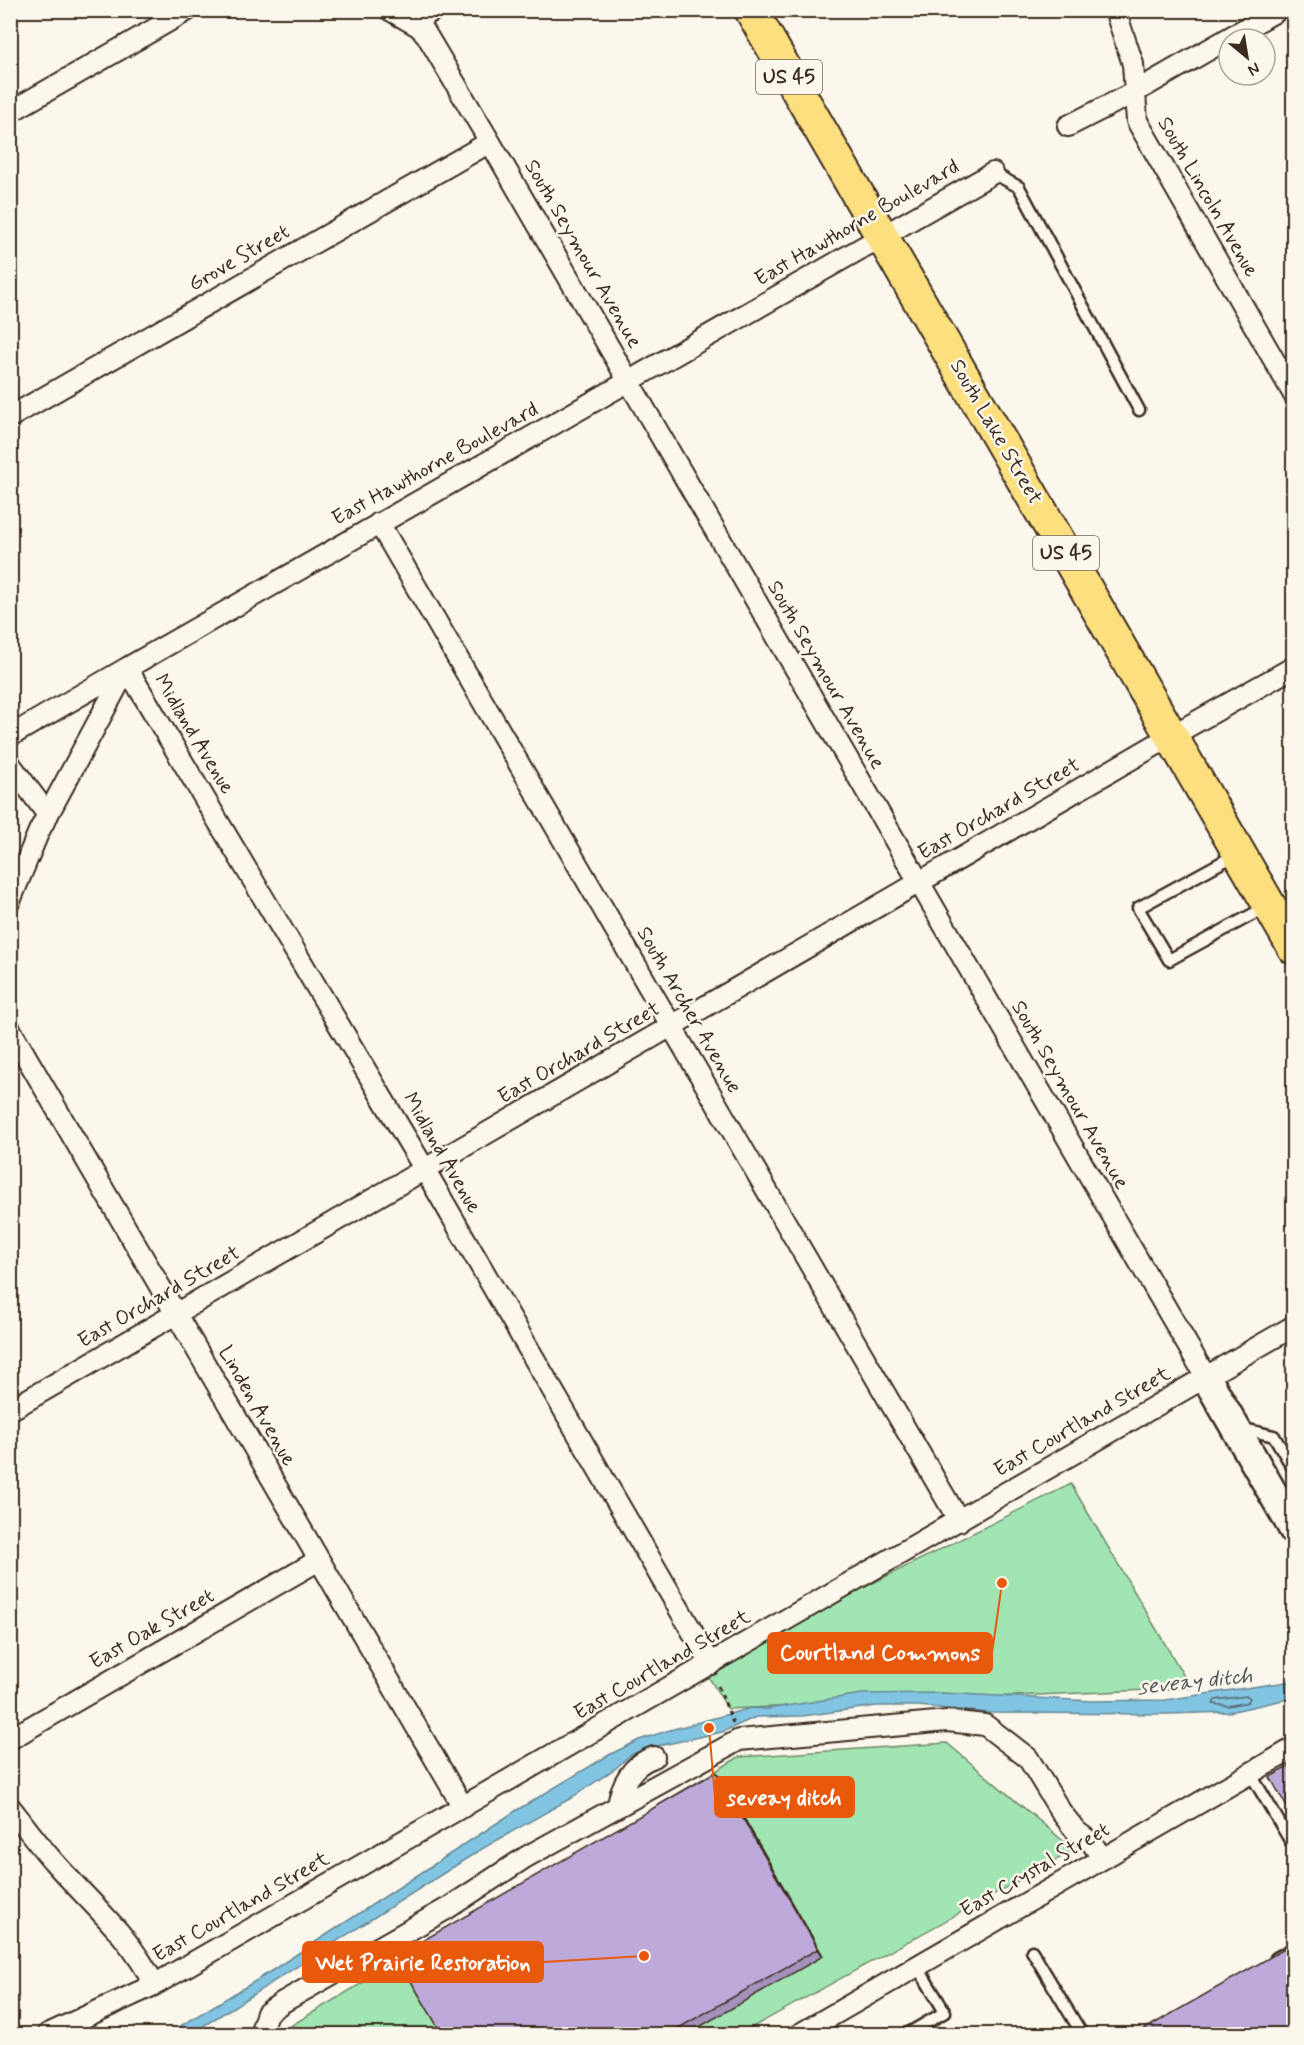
<svg xmlns="http://www.w3.org/2000/svg" width="1304" height="2045" font-family="Mynerve,sans-serif">
<rect width="100%" height="100%" fill="#fbf7ec"/>
<filter id="ink" filterUnits="userSpaceOnUse"><feTurbulence type="fractalNoise" baseFrequency=".0167" numOctaves="2"/><feDisplacementMap in="SourceGraphic" scale="12" xChannelSelector="R" yChannelSelector="G"/><feConvolveMatrix kernelMatrix="1 2 1 2 8 2 1 2 1" color-interpolation-filters="sRGB"/></filter>
<g filter="url(#ink)">
<path fill="#a1e6b2" stroke="#6e8868" stroke-width="1.5" d="M1071 1484 1191 1688 728 1709 703 1668Z
M947 1743 1074 1850 740 2034H277L739 1757Z"/>
<path fill="#82c5e3" stroke="#668794" stroke-width="1.5" d="M1293 1681V1698L1229 1712 1167 1714 991 1713 918 1706H877L802 1716 756 1717 722 1732 649 1748 630 1755 616 1768 571 1798 480 1850 191 2034H167L262 1977 517 1810 609 1755 639 1740 670 1730 751 1708 767 1709 862 1694 942 1693 1091 1701 1165 1700Z"/>
<g fill="none" stroke-linecap="round" stroke-linejoin="round">
<path stroke="#57686d" stroke-width="1.5" d="M1247 1696 1250 1698 1248 1702 1228 1706 1213 1704 1215 1700Z"/>
<g stroke="#3b2a1e" stroke-width="15">
<path id="lane" d="M418 26 442 10
M993 173 1019 187 1139 410
M1237 854 1138 908 1169 960 1266 907
M1240 1428 1274 1436 1294 1470
M1250 1773 1294 1847
M1032 1951 1082 2034
M1276 1958 1294 1948
M907 2034 945 2012 917 1966"/>
</g>
<g stroke="#3b2a1e" stroke-width="24">
<path id="street" d="M390 10 418 26 426 34 490 142 1206 1377
M1115 10 1133 64 1137 121 1294 395
M10 112 188 10
M1068 126 1133 93 1278 10
M10 417 490 142
M379 523 959 1521
M10 736 127 668 425 1170 711 1664
M10 764 48 815
M10 901 39 831 127 668 993 173
M10 1029 463 1807
M10 1410 1171 736 1294 667
M10 1739 319 1560
M618 1806C621 1784 632 1764 654 1757
M10 1807C25 1826 39 1845 54 1862 88 1901 132 1937 154 1985
M48 2034 154 1985 1294 1326
M260 2034 267 2013 283 2002 448 1908 526 1857 739 1740 947 1721 985 1725 1028 1758 1061 1812 1076 1831 1092 1843 1102 1858
M800 2034 1294 1748"/>
</g>
<g stroke="#3b2a1e" stroke-width="33">
<path id="secondary" d="M1206 1377 1294 1530"/>
</g>
<g stroke="#3b2a1e" stroke-width="36">
<path id="primary" d="M751 10 1294 948"/>
</g>
<path stroke="#3b2a1e" stroke-width="3" stroke-dasharray="4.5 4.5" stroke-linecap="butt" d="M718 1686 733 1723"/>
<use href="#lane" stroke="#fbf7ec" stroke-width="10"/>
<use href="#street" stroke="#fbf7ec" stroke-width="20"/>
<use href="#secondary" stroke="#fbf7ec" stroke-width="28"/>
<use href="#primary" stroke="#fce080" stroke-width="32"/>
</g>
<path fill="#a392bb" stroke="#3b2a1e" stroke-width="1.5" d="M722 1780 823 1956 687 2034H442Z"/>
<path fill="#857799" stroke="#3b2a1e" stroke-width="1.5" d="M716 1772 722 1780 823 1956 818 1949Z"/>
<path fill="#beaada" stroke="#3b2a1e" stroke-width="1.5" d="M1293 1764V1818L1270 1777Z
M716 1772 818 1949 668 2034H442L396 1956Z
M1286 1948 1293 1962V1988L1291 1990 1293 1994V2034H1136Z"/>
</g>
<g text-anchor="middle" dominant-baseline="central" stroke-width="5" stroke-linejoin="round" paint-order="stroke">
<g fill="#fbf7ec" stroke="#75685c" stroke-width="1.5">
<rect x="756" y="60" width="66" height="34" rx="4.5"/>
<rect x="1033" y="536" width="66" height="34" rx="4.5"/>
</g>
<g font-size="20" font-weight="bold" fill="#3b2a1e">
<text x="789" y="77">US 45</text>
<text x="1066" y="553">US 45</text>
</g>
<g font-size="21" fill="#3b2a1e" stroke="#fbf7ec">
<text transform="translate(1208 197) rotate(60)">South Lincoln Avenue</text>
<text transform="translate(857 223) rotate(-30)">East Hawthorne Boulevard</text>
<text transform="translate(583 254) rotate(60)">South Seymour Avenue</text>
<text transform="translate(239 258) rotate(-30)">Grove Street</text>
<text transform="translate(996 432) rotate(60)">South Lake Street</text>
<text transform="translate(435 464) rotate(-29)">East Hawthorne Boulevard</text>
<text transform="translate(826 675) rotate(60)">South Seymour Avenue</text>
<text transform="translate(194 734) rotate(59)">Midland Avenue</text>
<text transform="translate(999 809) rotate(-30)">East Orchard Street</text>
<text transform="translate(689 1010) rotate(60)">South Archer Avenue</text>
<text transform="translate(579 1053) rotate(-30)">East Orchard Street</text>
<text transform="translate(1070 1095) rotate(60)">South Seymour Avenue</text>
<text transform="translate(442 1153) rotate(60)">Midland Avenue</text>
<text transform="translate(159 1297) rotate(-30)">East Orchard Street</text>
<text transform="translate(257 1406) rotate(60)">Linden Avenue</text>
<text transform="translate(1082 1422) rotate(-30)">East Courtland Street</text>
<text transform="translate(152 1629) rotate(-30)">East Oak Street</text>
<text transform="translate(662 1665) rotate(-30)">East Courtland Street</text>
<text transform="translate(1035 1870) rotate(-30)">East Crystal Street</text>
<text transform="translate(241 1907) rotate(-30)">East Courtland Street</text>
</g>
<g font-size="22" font-style="italic" fill="#505859" stroke="#fbf7ec">
<text transform="translate(1195 1682) rotate(-6)">seveay ditch</text>
</g>
</g>
<path fill="none" stroke="#e8590c" stroke-width="2" d="M1002 1583L992 1653M709 1728L715 1797M644 1956L543 1962"/>
<g fill="#e8590c" stroke="#fbf7ec" stroke-width="2">
<circle cx="1002" cy="1583" r="6"/>
<circle cx="709" cy="1728" r="6"/>
<circle cx="644" cy="1956" r="6"/>
</g>
<g fill="#e8590c" stroke="#e8590c" stroke-width="2">
<rect x="768" y="1633" width="224" height="40" rx="6"/>
<rect x="715" y="1777" width="139" height="40" rx="6"/>
<rect x="303" y="1942" width="240" height="40" rx="6"/>
</g>
<g font-size="22" text-anchor="middle" font-weight="bold" fill="#fff">
<text x="880" y="1660">Courtland Commons</text>
<text x="784" y="1805">seveay ditch</text>
<text x="423" y="1970">Wet Prairie Restoration</text>
</g>
<rect width="1304" height="2045" fill="none" stroke="#fbf7ec" stroke-width="36"/>
<rect x="18" y="18" width="1268" height="2009" fill="none" stroke="#3b2a1e" stroke-width="2" filter="url(#ink)"/>
<g transform="translate(1247 57) rotate(150)"><circle r="28" fill="#fbf7ec" stroke="#aea59a" stroke-width="1.5"/>
<path d="M0-4.5L10 22L0 15L-10 22Z" fill="#3b2a1e"/>
<text y="-9" font-size="16" font-weight="bold" text-anchor="middle" fill="#3b2a1e">N</text>
</g>
</svg>
